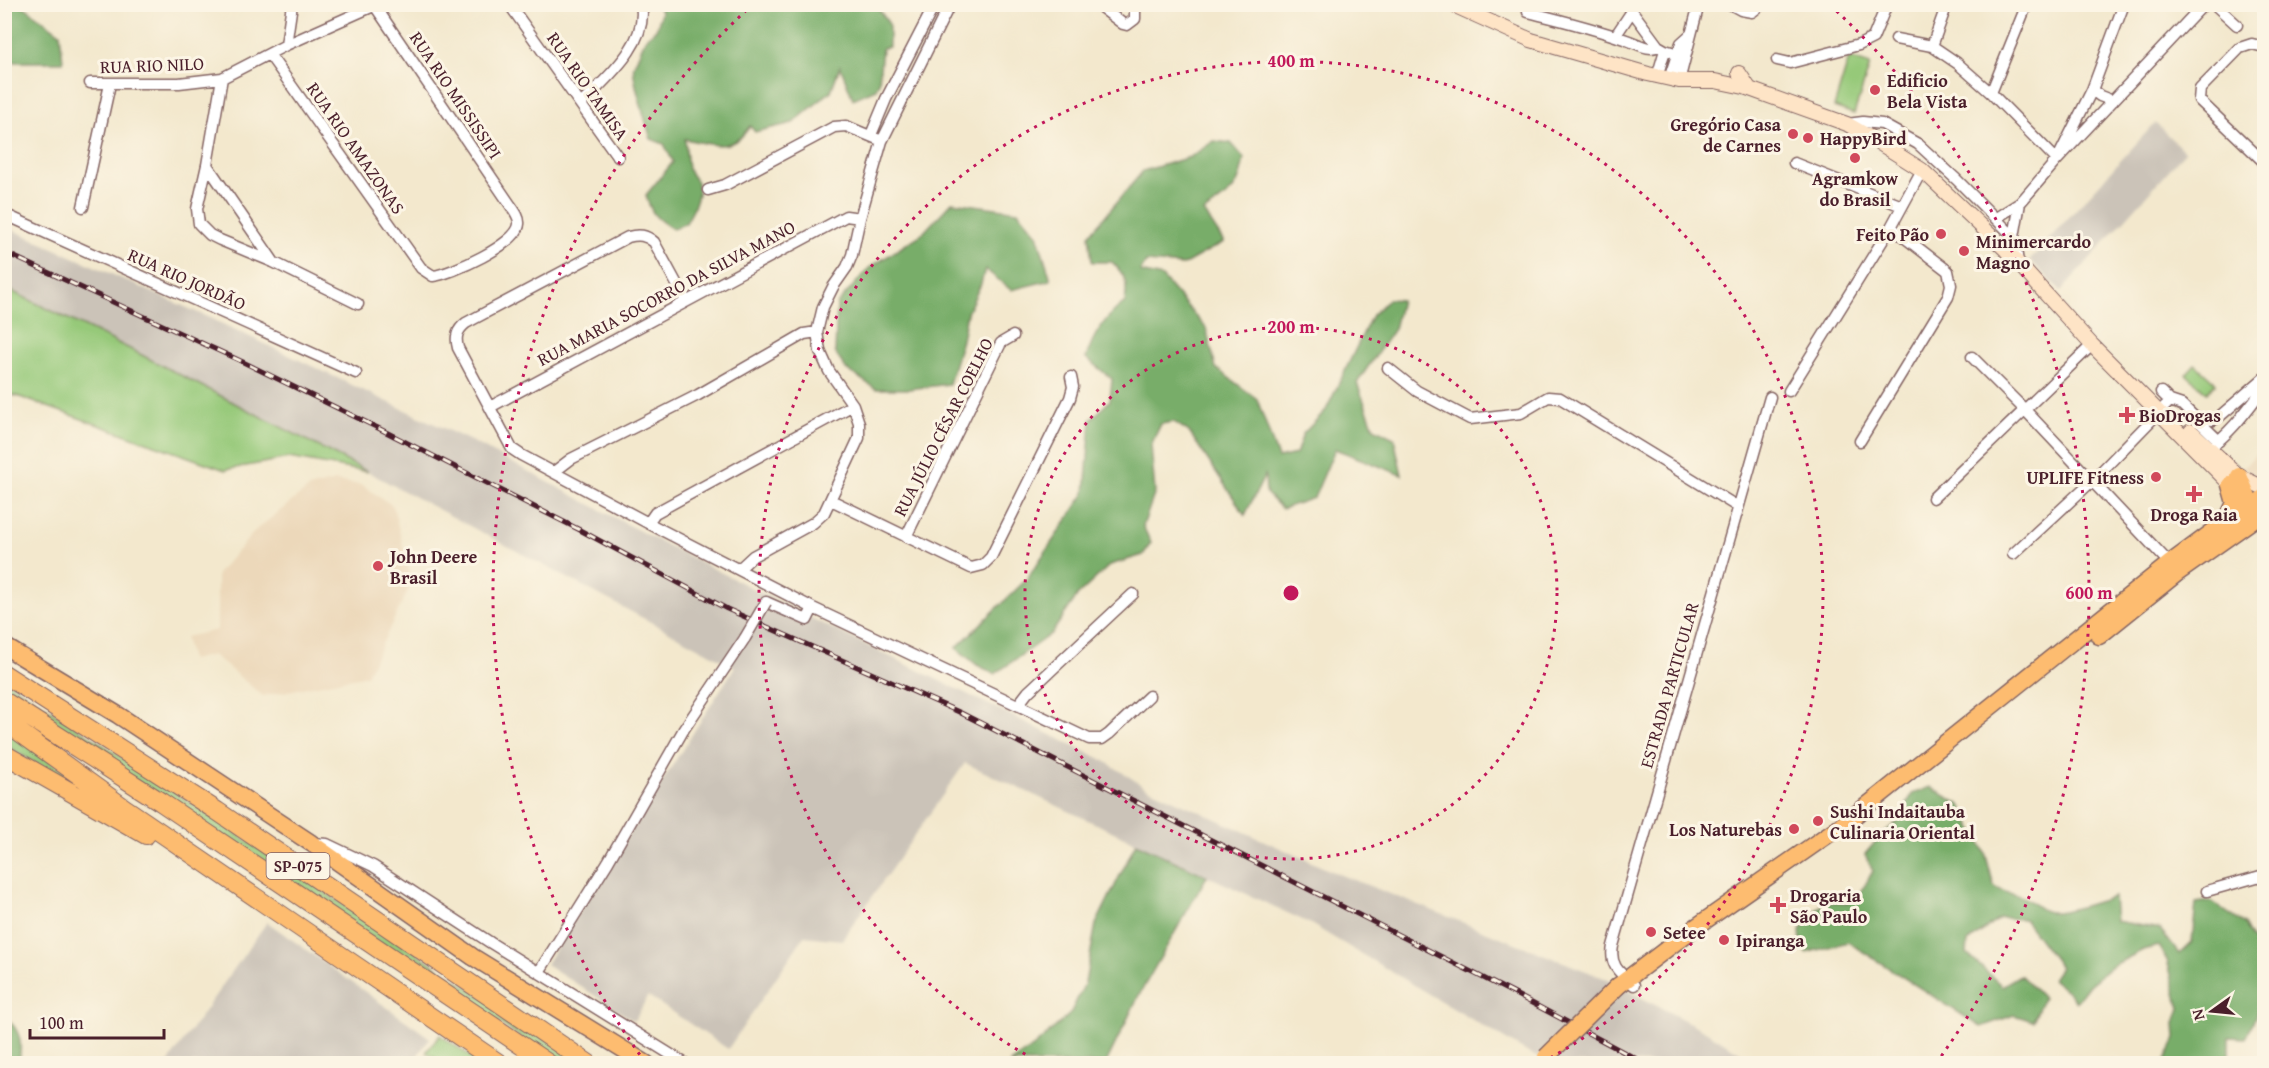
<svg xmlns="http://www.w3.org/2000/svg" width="2269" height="1068" font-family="'Gentium Book Plus',serif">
<rect width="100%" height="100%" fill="#fcf5e5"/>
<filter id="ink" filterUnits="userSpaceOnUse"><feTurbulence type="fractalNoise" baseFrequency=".0167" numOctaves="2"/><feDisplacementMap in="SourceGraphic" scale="12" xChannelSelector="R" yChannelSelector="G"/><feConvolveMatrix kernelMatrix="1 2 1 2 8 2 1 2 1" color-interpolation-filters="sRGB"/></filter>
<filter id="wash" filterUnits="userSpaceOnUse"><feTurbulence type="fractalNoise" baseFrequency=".008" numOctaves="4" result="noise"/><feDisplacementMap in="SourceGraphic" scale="24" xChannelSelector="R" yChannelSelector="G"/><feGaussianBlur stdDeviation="1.35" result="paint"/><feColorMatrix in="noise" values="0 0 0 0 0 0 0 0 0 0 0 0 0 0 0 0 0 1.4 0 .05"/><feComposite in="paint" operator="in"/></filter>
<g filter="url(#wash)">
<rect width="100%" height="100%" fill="#f3e8cd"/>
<path fill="#ecd8ba" d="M2264 445V482L2243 468Z
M335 481 362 485 393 506 412 582 367 675 263 696 213 655 191 660 185 637 217 630V574L257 529 309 488Z"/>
<path fill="#cbc3b8" d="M2155 123 2185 152 2061 291 2030 260Z
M4 226 212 319 477 444 651 537 819 622 1103 760 1145 787 1329 870 1604 978 1707 1032 1757 1063H1550L1530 1054 1309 923 965 763 842 940 804 936 728 1049 648 996 634 1021 546 964 735 667 368 472 132 350 5 288Z
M267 922 430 1038 412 1063H168Z"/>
<path fill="#96c979" stroke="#707452" stroke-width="1.5" d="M1849 58 1870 65 1854 114 1834 107Z
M5 288 132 350 368 472 289 458 225 470 17 396 5 394Z
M2195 364 2216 383 2207 393 2186 374Z
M4 679 582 1063H559L5 694Z
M5 728 86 787 66 782 5 745Z
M440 1035 480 1063H442L426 1052Z"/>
<path fill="#78ad69" stroke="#61664a" stroke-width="1.5" d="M4 5H22L60 33 63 62H5Z
M656 5H876L889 24V47L882 48 879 82 876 89 853 99 840 66 831 91 793 123 755 132 750 126C732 154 712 144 685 139L688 169 697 182 698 195 693 210 686 223 673 229C656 219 651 214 646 195L673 162 664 144 651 139C647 125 630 75 634 65 636 61 644 42 645 39 648 35 653 33 656 29 659 24 660 16 661 11Z
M1214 141 1231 143 1244 158C1239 191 1230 193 1204 212L1224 242 1183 265 1146 262 1140 272 1162 277 1206 328 1216 368 1257 399 1278 458 1296 454 1303 434 1326 410 1372 315 1389 299 1401 300 1394 329 1357 383 1374 428 1394 438 1402 475 1335 449 1314 498 1282 509 1266 493 1265 475 1245 515 1189 432 1174 422 1161 424 1151 445 1155 492 1143 526 1151 543 1143 555 1110 565 1077 596 1052 633 995 674 977 665 956 648 1027 579 1085 493 1091 420 1110 400 1112 379 1086 358C1093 334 1105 317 1125 302 1128 283 1126 276 1112 262H1092L1089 235 1143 171 1190 157Z
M952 202 1018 211 1037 234 1051 280 1011 290 985 269 981 284 967 313 962 340 949 384 909 389H876L846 369 835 353 837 304 869 268 922 234Z
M1930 787 1961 805 1985 852 1994 886C2005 894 2008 892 2020 896 2029 899 2036 907 2045 911 2059 916 2097 901 2114 897L2116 921 2160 929 2179 954 2192 942 2196 903 2210 901 2244 924 2264 962V1003L2259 1008 2246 1038 2229 1037V1063H2164L2176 1039 2175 1023 2180 1008 2167 960 2158 946 2143 950 2112 966 2089 985 2076 1002 2069 993 2052 979 2060 967 2024 919 2000 918 1968 942 1967 954 2002 986 2020 975 2043 998 2033 1021 2014 1015 1981 1027 1848 942 1806 953 1801 944 1800 930C1807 924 1815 909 1822 905 1831 900 1836 904 1845 903 1860 900 1866 882 1873 871L1865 854 1876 841 1899 820 1912 794Z
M1136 843 1207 876 1138 997 1106 1063H1010L1034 1046 1070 1014 1085 983 1096 924Z
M5 1017C22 1031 22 1043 19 1063H5Z"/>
</g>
<g filter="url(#ink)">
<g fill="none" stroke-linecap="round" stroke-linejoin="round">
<g stroke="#856564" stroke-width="13">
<path id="street" d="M509 4 618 157
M1627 4 1658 46 1665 50 1685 56
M1730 4 1741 10 1752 12 1762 4
M2214 4 2237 25
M1102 8 1123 24 1127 25 1135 19V4
M1528 12C1563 21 1598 29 1632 42 1640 45 1650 51 1658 46
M1616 35 1632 11
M1896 39 1932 46 1957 63 1991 93 2057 160 2092 90 2124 4
M286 45 292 4
M1932 46 1947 4
M2264 47 2252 44 2240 48 2200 89 2199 100 2264 162
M269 54 421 268 433 276C451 274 518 244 519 224 520 217 513 209 509 203L375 6
M1777 60 1790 63 1859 45 1873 38 1887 4
M1657 77 1665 50
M222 78 207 165 197 209 199 224 210 235 220 240 273 262 358 304
M1669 79 1681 43 1691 34
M1679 81 1699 4
M90 83H179L222 78 286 45 378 4
M2092 90 2100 96 2113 101
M1991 93 2027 4
M581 104C606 78 649 44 641 4
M1847 124 1863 122 1882 124 1918 144 1956 179 2014 237 2018 262
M871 135 886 99 935 4
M1794 163 1902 206
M207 165 273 261
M708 190 725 185 834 127 846 126 882 141
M83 207 110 84
M4 214 356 373
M1996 218 2020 203 2057 160 2204 4
M2014 237 2020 203
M686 301 654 242C646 235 639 234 628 237L466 323C457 330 455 337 458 348L512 449 521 455 648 523 813 608 1089 739H1102L1109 734 1149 696
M1972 357 2026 411 2173 567
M1388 368 1417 391 1470 419 1521 413 1548 397 1560 398 1738 507
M1789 391 1891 227 1922 170
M2161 392 2170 401
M2170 401 2182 405 2219 441
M490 407 846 216 860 218
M2197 418 2213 420 2220 416 2264 378
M1860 441 1948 297 1951 285 1948 271 1891 227
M2209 448C2232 432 2247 410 2264 388
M554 472 571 459 698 395 804 334 817 332
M1933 498 2092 345
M831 500 971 568 983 565 991 557 1070 398 1073 387 1071 377
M648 523 655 513 853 405
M906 537 1001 343 1013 336
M2013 554 2092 481 2170 401
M739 569 753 556 813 523 824 513 859 438V423L853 405 829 371 820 351 817 332 823 307 833 287 847 267 852 255 860 218 882 141 950 4
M766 602 807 620 813 608
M1018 705 1028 692 1133 594
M313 843 327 844 373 866 491 943 686 1064
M2207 891 2264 875
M539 972 608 862 684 729 745 638
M1634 985C1620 973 1609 966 1613 946L1770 397"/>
</g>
<g stroke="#856564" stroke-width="16">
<path id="secondary" d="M1451 4 1531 40 1648 74 1679 81H1715L1744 87 1847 124 1873 139 1922 170 2006 250 2092 345 2237 491
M1739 73 1749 88
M2191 431 2239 476 2264 488"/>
</g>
<g stroke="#856564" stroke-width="19">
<path id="primary" d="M2239 476 2252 506V516
M2226 522 2235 503 2230 485
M2099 636 2176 574 2264 512
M4 646 118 715 311 843 473 957 647 1064
M1618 986 1693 929 1849 820 2169 564 2226 522 2264 498
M1551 1064 1552 1062"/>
</g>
<g stroke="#856564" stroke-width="20">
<path id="highway" d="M4 674 217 811 589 1064
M4 701 161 802 549 1064
M4 721 126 809 500 1064
M4 754 146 835"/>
</g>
<use href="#street" stroke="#fff" stroke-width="10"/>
<use href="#secondary" stroke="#fee4c6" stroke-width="14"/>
<use href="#primary" stroke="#fdbc70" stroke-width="16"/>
<use href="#highway" stroke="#fdbc70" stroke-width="18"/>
<g stroke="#4a1f2b" stroke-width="5">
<path id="rail" d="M4 252 243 362 378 428 578 529 727 609 959 712 1513 993 1646 1064"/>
</g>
<use href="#rail" stroke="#fcf5e5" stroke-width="3" stroke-dasharray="9" stroke-linecap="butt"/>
<g stroke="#856564" stroke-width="13" stroke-linecap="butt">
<path id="street-bridge" d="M745 638 766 602"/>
</g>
<g stroke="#856564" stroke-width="19" stroke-linecap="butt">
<path id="primary-bridge" d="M1546 1057 1618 986"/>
</g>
<use href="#street-bridge" stroke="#fff" stroke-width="10"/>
<use href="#primary-bridge" stroke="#fdbc70" stroke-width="16"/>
</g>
</g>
<g fill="none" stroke="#c2185b" stroke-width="3" stroke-dasharray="3 6">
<circle cx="1291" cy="593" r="266"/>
<path d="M1041 1063A532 532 0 1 1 1541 1063"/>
<path d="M645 1062A798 798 0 0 1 752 5M1830 5A798 798 0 0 1 1937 1062"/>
</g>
<g fill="#d1495b" stroke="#fcf5e5" stroke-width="2">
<circle cx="1875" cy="90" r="6"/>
<circle cx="1793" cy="134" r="6"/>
<circle cx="1808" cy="138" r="6"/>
<circle cx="1855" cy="158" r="6"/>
<circle cx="1941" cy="234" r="6"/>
<circle cx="1964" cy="251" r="6"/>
<path d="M2124 406h6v6h6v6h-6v6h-6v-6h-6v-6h6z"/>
<circle cx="2156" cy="477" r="6"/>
<path d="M2191 485h6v6h6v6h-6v6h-6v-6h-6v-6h6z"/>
<circle cx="378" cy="566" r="6"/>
<circle cx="1818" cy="821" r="6"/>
<circle cx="1794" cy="829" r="6"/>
<path d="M1775 896h6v6h6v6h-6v6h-6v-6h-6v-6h6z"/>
<circle cx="1651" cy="932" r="6"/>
<circle cx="1724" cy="940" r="6"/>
</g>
<g text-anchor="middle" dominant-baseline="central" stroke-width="6" stroke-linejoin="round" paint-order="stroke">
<rect fill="#fcf5e5" stroke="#7f5f63" stroke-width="1.5" x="266.5" y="853" width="63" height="26" rx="4.5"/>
<g font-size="16" font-weight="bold" fill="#4a1f2b">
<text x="298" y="866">SP-075</text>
</g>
<g font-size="18" fill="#4a1f2b" stroke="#fcf5e5">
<text transform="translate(152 65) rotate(-2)">RUA RIO NILO</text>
<text transform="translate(588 86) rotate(55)">RUA RIO TAMISA</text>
<text transform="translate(456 95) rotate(56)">RUA RIO MISSISSIPI</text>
<text transform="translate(356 148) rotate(55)">RUA RIO AMAZONAS</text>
<text transform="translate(187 279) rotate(24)">RUA RIO JORDÃO</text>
<text transform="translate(666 293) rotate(-28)">RUA MARIA SOCORRO DA SILVA MANO</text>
<text transform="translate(943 427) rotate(-63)">RUA JÚLIO CÉSAR COELHO</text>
<text transform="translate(1669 685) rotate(-74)">ESTRADA PARTICULAR</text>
</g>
<g font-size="18" font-weight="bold" fill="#4a1f2b" stroke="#fcf5e5" text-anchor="start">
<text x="1887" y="80">Edificio<tspan x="1887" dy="21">Bela Vista</tspan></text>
<text x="1781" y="124" text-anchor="end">Gregório Casa<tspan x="1781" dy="21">de Carnes</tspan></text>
<text x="1820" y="138">HappyBird</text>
<text x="1855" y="178" text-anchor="middle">Agramkow<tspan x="1855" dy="21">do Brasil</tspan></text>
<text x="1929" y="234" text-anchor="end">Feito Pão</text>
<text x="1976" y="241">Minimercardo<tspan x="1976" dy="21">Magno</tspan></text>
<text x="2139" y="415">BioDrogas</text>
<text x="2144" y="477" text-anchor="end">UPLIFE Fitness</text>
<text x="2194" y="514" text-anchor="middle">Droga Raia</text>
<text x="390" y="556">John Deere<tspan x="390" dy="21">Brasil</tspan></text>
<text x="1830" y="811">Sushi Indaitauba<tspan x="1830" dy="21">Culinaria Oriental</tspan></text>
<text x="1782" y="829" text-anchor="end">Los Naturebas</text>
<text x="1790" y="895">Drogaria<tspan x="1790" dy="21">São Paulo</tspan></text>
<text x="1663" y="932">Setee</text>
<text x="1736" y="940">Ipiranga</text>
</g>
</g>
<circle cx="1291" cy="593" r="9" fill="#c2185b" stroke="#fcf5e5" stroke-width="3"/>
<g font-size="18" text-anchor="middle" font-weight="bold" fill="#c2185b" stroke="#fcf5e5" stroke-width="6" stroke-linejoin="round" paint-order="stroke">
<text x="1291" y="67">400 m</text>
<text x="1291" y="333">200 m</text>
<text x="2089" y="599">600 m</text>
</g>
<rect width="2269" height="1068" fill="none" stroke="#fcf5e5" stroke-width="24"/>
<g transform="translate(2212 1011) rotate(255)" stroke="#fcf5e5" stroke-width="4.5" paint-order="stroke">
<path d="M0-4.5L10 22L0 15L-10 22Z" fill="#4a1f2b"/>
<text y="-9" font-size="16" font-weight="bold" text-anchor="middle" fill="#4a1f2b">N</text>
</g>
<path d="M30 1029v9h134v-9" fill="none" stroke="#4a1f2b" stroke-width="3"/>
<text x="39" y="1029" font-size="18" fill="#4a1f2b" stroke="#fcf5e5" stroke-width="4.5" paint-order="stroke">100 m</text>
</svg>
